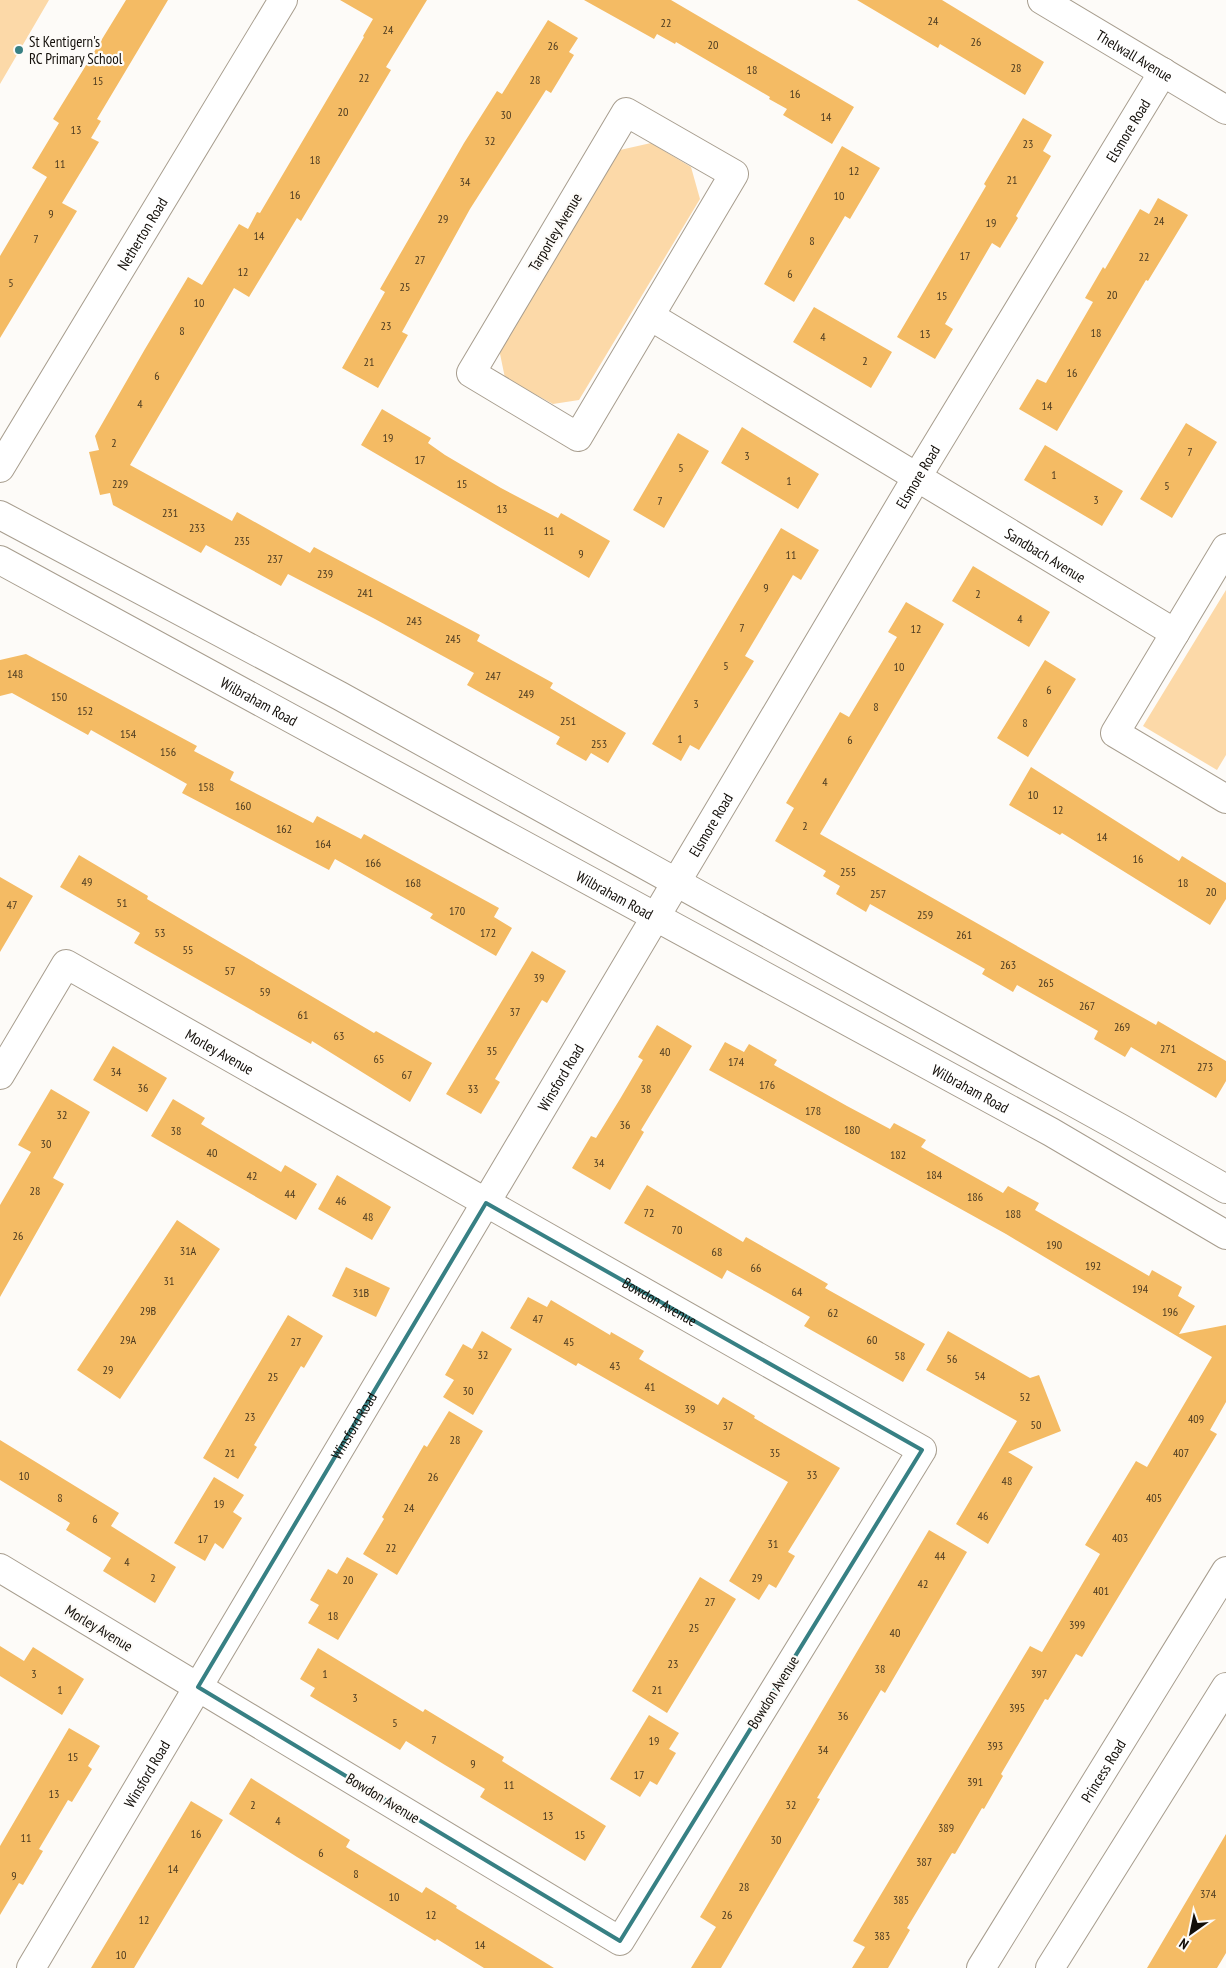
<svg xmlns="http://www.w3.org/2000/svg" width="1226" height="1968" font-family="'PT Sans Narrow',sans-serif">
<rect width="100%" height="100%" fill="#fdfbf8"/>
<path fill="#fcd9a8" d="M0 0H49L0 84Z
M651 143 691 167 700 199 579 400 553 404 505 378 499 349 620 150Z
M1226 590V755L1217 770 1143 726Z"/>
<path fill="#f4bb64" d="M126 0H168L97 119 101 121 91 138 99 142 62 203 77 211 0 338V256L47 177 32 168 59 123 53 119Z
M340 0H427L386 67 391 70 301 221 297 218 249 297 234 288 130 465 232 521 237 512 310 553 314 547 480 635 477 641 553 683 550 688 626 733 608 763 591 753 586 761 556 744 560 737 467 685 474 673 375 619 288 574 281 586 206 545 201 553 113 505 110 493 100 495 89 452 99 450 95 436 145 349 188 277 202 285 239 224 248 229 257 212 260 213 364 37 363 36 373 19Z
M584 0H671L854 107 832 144 783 115 787 109 769 99 770 97 676 42 675 44 657 34 654 39Z
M857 0H942L1044 62 1025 95 940 44 938 48Z
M548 20 578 38 569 52 574 55 551 93 546 90 470 209 402 332 408 335 378 388 342 368 385 292 380 289 464 143 497 91 502 94Z
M1023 118 1052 135 1043 151 1051 156 1016 216 1018 218 1000 248 992 243 945 324 953 329 935 359 897 337 986 186 984 184Z
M842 146 880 168 850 219 845 216 794 302 764 284Z
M1158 198 1188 215 1148 281 1146 280 1057 431 1019 409 1037 379 1046 383 1093 302 1085 298 1103 267 1105 269 1140 209 1149 214Z
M814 307 892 352 871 388 793 342Z
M382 409 431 438 428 443 445 455 501 488 558 518 561 513 610 541 589 578 361 445Z
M1186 423 1217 442 1172 518 1140 499Z
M742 427 819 474 798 509 721 463Z
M678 433 709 451 664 528 633 510Z
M1045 445 1123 491 1102 526 1024 480Z
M781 528 819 550 801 580 793 575 745 656 754 661 699 750 690 745 681 761 652 744Z
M973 566 1050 612 1029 647 952 601Z
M906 602 944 624 820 834 1156 1025 1158 1021 1226 1061V1081L1216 1098 1131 1047 1125 1057 1094 1039 1098 1031 1017 985 1013 992 982 974 985 969 870 904 866 912 836 894 840 886 823 876 826 871 775 841 794 808 786 803 806 769 840 712 849 717 897 637 888 632Z
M26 654 197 746 194 751 234 772 230 780 313 823 317 816 361 839 364 834 499 908 494 917 512 928 496 956 430 918 433 914 335 859 329 870 182 793 187 784 91 730 88 735 12 693 0 696V660Z
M1045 660 1076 679 1028 757 997 738Z
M1031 767 1179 861 1182 856 1226 883V899L1210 925 1062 833 1060 835 1009 805Z
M79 855 148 896 147 899 213 938 374 1033 376 1031 432 1063 410 1102 312 1041 311 1044 134 943 140 933 60 887Z
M0 877 33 896 0 952Z
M532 951 566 971 547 1003 542 1000 518 1040 495 1079 500 1082 481 1114 446 1094Z
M657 1025 692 1046 641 1130 644 1132 610 1190 572 1168 591 1136 596 1138 620 1099 643 1060 638 1057Z
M725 1042 744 1052 749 1044 777 1060 774 1065 847 1106 890 1129 894 1123 926 1140 921 1147 1003 1193 1008 1186 1039 1203 1035 1210 1149 1276 1152 1270 1182 1287 1178 1296 1195 1306 1179 1334 1226 1325V1402L1210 1430 1217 1434 1082 1657 1076 1654 1048 1700 1045 1699 1001 1774 1003 1776 984 1809 982 1808 955 1854 952 1853 907 1928 910 1930 888 1968H852L865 1947 853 1941 1030 1646 1042 1652 1100 1554 1085 1545 1136 1461 1147 1467 1212 1357 1006 1234 709 1070Z
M113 1046 167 1078 147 1112 93 1080Z
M51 1089 90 1112 53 1178 64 1184 0 1297V1205L31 1152 18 1145Z
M173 1099 205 1118 201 1124 281 1172 285 1165 317 1184 296 1220 151 1136Z
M337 1175 391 1207 372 1240 318 1209Z
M647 1185 743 1242 746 1237 828 1284 825 1288 925 1344 903 1382 804 1326 810 1317 768 1293 727 1270 722 1279 624 1223Z
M177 1220 220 1249 120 1399 77 1370Z
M346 1267 390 1288 376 1317 332 1296Z
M528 1297 547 1307 551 1300 610 1335 611 1332 644 1351 639 1359 718 1405 723 1397 755 1416 754 1418 840 1468 788 1552 795 1556 776 1588 769 1584 759 1600 729 1581 788 1482 578 1363 576 1366 510 1328Z
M288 1315 323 1336 304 1368 301 1366 254 1445 257 1447 238 1479 203 1458Z
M482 1331 512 1349 473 1415 443 1397 454 1380 445 1375 463 1344 472 1349Z
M948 1331 1030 1378 1039 1375 1061 1431 1008 1452 1033 1467 988 1544 956 1524 1017 1421 926 1370Z
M449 1411 483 1431 397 1575 363 1554 384 1519 382 1517 424 1445 427 1447Z
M0 1440 119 1513 111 1526 176 1567 155 1603 103 1571 111 1558 66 1530 70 1523 0 1480Z
M214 1477 244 1495 233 1512 242 1518 223 1549 215 1543 205 1561 174 1543Z
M929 1530 967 1552 885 1693 881 1690 817 1798 820 1799 721 1968H691L716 1927 700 1917Z
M347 1557 378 1574 338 1640 308 1623 319 1605 310 1600 328 1569 337 1574Z
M700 1577 736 1599 667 1713 632 1691Z
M0 1646 24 1661 33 1647 84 1679 62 1715 0 1676Z
M318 1648 423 1712 425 1709 504 1757 502 1761 606 1826 585 1861 480 1797 485 1789 445 1765 406 1741 400 1750 310 1696 315 1688 300 1679Z
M649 1715 679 1733 669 1749 676 1753 657 1785 650 1781 640 1797 610 1779Z
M69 1728 100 1746 88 1766 92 1769 72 1802 68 1800 39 1849 43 1851 23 1885 19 1883 0 1915V1846Z
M251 1778 350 1840 346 1847 422 1893 426 1887 457 1906 456 1908 554 1968H484L437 1939 435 1941 297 1857 229 1814Z
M191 1801 223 1820 200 1858 134 1968H91Z
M1226 1834V1953L1217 1968H1147Z"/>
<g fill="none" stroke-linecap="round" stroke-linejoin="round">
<g stroke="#a79d8e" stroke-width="30">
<g id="minor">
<path id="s1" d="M1042 0 1226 110"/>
<path d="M626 112 734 174 578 437 471 373Z"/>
<path id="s2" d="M650 316 1175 633"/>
<path id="s3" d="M0 468 283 0"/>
<path d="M1226 548 1115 733 1226 799"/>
<path id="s4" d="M0 1075 66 964 922 1450 620 1941 0 1568"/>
<path id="s5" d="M31 1968 917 477 1163 72"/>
</g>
</g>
<g stroke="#a79d8e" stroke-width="30">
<g id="highway">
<path d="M0 515 340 696 1120 1128 1226 1189"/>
<path id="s6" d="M0 560 1051 1132 1226 1235"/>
<path id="s7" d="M981 1968 1226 1571"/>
<path d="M1050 1968 1226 1687"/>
</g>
</g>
<use href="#minor" stroke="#fff" stroke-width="28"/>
<use href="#highway" stroke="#fff" stroke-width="28"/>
</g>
<path fill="none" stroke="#378084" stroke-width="4" stroke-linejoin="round" d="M486 1203 922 1450 620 1941 198 1687Z"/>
<circle fill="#378084" stroke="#fdfbf8" stroke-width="2" cx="19" cy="50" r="5"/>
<g text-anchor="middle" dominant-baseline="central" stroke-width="4.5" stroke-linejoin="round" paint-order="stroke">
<g font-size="12" fill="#4b3a20">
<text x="933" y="20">24</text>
<text x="666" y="22">22</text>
<text x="388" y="29">24</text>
<text x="976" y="41">26</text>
<text x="713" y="44">20</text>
<text x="553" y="45">26</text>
<text x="1016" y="67">28</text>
<text x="752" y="69">18</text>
<text x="364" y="77">22</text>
<text x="535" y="79">28</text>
<text x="98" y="80">15</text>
<text x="795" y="93">16</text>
<text x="343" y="111">20</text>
<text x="506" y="114">30</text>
<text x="826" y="116">14</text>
<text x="76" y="129">13</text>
<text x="490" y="140">32</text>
<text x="1028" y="143">23</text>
<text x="315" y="159">18</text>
<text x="60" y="163">11</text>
<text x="854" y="170">12</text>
<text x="1012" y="179">21</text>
<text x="465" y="181">34</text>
<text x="295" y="194">16</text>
<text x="839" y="195">10</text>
<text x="51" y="213">9</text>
<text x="443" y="218">29</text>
<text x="1159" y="220">24</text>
<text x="991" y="222">19</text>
<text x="259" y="235">14</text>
<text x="36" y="238">7</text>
<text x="812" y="240">8</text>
<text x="965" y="255">17</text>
<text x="1144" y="256">22</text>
<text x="420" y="259">27</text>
<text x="243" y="271">12</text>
<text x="790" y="273">6</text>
<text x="11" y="282">5</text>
<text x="405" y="286">25</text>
<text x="1112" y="294">20</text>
<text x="942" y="295">15</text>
<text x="199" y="302">10</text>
<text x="386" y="325">23</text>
<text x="182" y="330">8</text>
<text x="1096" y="332">18</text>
<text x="925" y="333">13</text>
<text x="823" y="336">4</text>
<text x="865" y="360">2</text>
<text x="369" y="361">21</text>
<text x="1072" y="372">16</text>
<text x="157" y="375">6</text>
<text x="140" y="403">4</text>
<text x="1047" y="405">14</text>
<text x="388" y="437">19</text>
<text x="114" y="442">2</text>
<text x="1190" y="451">7</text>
<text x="747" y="455">3</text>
<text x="420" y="459">17</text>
<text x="681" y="467">5</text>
<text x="1054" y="474">1</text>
<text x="789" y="480">1</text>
<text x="120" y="483">229</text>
<text x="462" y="483">15</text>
<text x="1167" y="485">5</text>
<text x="1096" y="499">3</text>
<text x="660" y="500">7</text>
<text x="502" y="508">13</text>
<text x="170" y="512">231</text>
<text x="197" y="527">233</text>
<text x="549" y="530">11</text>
<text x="242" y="540">235</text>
<text x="581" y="553">9</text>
<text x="791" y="554">11</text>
<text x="275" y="558">237</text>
<text x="325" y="573">239</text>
<text x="766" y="587">9</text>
<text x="365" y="592">241</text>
<text x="978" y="593">2</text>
<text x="1020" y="618">4</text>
<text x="414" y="620">243</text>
<text x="742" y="627">7</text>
<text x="916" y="628">12</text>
<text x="453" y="638">245</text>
<text x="726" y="665">5</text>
<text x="899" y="666">10</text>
<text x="15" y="673">148</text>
<text x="493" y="675">247</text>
<text x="1049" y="689">6</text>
<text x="526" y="693">249</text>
<text x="59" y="696">150</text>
<text x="696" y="703">3</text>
<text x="876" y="706">8</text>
<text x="85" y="710">152</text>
<text x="568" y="720">251</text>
<text x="1025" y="722">8</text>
<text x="128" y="733">154</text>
<text x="680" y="738">1</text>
<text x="850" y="739">6</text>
<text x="599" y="743">253</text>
<text x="168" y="751">156</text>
<text x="825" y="781">4</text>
<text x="206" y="786">158</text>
<text x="1033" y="794">10</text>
<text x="243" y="805">160</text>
<text x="1058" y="809">12</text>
<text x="805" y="825">2</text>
<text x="284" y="828">162</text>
<text x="1102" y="836">14</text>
<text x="323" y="843">164</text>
<text x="1138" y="858">16</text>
<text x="373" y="862">166</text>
<text x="848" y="871">255</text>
<text x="87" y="881">49</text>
<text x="413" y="882">168</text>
<text x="1183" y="882">18</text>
<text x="1211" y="891">20</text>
<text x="878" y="893">257</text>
<text x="122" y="902">51</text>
<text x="12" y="904">47</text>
<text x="457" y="910">170</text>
<text x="925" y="914">259</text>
<text x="160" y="932">53</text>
<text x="488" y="932">172</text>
<text x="964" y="934">261</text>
<text x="188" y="949">55</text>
<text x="1008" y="964">263</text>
<text x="230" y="970">57</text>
<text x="539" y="977">39</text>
<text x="1046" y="982">265</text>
<text x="265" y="991">59</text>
<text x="1087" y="1005">267</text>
<text x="515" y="1011">37</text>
<text x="303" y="1014">61</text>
<text x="1122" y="1026">269</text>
<text x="339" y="1035">63</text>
<text x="1168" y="1048">271</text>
<text x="492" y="1050">35</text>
<text x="665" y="1051">40</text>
<text x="379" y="1058">65</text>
<text x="736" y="1061">174</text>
<text x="1205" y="1066">273</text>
<text x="116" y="1071">34</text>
<text x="407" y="1074">67</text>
<text x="767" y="1084">176</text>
<text x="143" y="1087">36</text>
<text x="473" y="1088">33</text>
<text x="646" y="1088">38</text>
<text x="813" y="1110">178</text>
<text x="62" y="1114">32</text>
<text x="625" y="1124">36</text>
<text x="852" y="1129">180</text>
<text x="176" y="1130">38</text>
<text x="46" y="1143">30</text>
<text x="212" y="1152">40</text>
<text x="898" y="1154">182</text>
<text x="599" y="1162">34</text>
<text x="934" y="1174">184</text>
<text x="252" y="1175">42</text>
<text x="35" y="1190">28</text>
<text x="290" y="1193">44</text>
<text x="975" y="1196">186</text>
<text x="341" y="1200">46</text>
<text x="649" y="1212">72</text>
<text x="1013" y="1213">188</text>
<text x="368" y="1216">48</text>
<text x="677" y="1229">70</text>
<text x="18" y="1235">26</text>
<text x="1054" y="1244">190</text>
<text x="188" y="1250">31A</text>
<text x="717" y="1251">68</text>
<text x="1093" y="1265">192</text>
<text x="756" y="1267">66</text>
<text x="169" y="1280">31</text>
<text x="1140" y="1288">194</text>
<text x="797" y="1291">64</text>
<text x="361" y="1292">31B</text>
<text x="148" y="1310">29B</text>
<text x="1170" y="1311">196</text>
<text x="833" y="1312">62</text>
<text x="538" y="1318">47</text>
<text x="128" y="1339">29A</text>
<text x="872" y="1339">60</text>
<text x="296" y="1341">27</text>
<text x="569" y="1341">45</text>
<text x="483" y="1354">32</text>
<text x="900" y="1355">58</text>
<text x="952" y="1358">56</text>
<text x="615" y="1365">43</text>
<text x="108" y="1369">29</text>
<text x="980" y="1375">54</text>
<text x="273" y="1376">25</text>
<text x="650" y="1386">41</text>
<text x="468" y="1390">30</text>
<text x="1025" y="1396">52</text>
<text x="690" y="1408">39</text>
<text x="250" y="1416">23</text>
<text x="1196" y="1418">409</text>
<text x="1036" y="1424">50</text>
<text x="728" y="1425">37</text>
<text x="455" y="1439">28</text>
<text x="230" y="1452">21</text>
<text x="775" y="1452">35</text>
<text x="1181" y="1452">407</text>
<text x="812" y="1474">33</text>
<text x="24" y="1475">10</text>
<text x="433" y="1476">26</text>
<text x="1007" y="1480">48</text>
<text x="60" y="1497">8</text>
<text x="1154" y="1497">405</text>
<text x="219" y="1503">19</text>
<text x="409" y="1507">24</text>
<text x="983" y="1515">46</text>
<text x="95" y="1518">6</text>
<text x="1120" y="1537">403</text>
<text x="203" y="1538">17</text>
<text x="773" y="1543">31</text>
<text x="391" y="1547">22</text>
<text x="940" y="1555">44</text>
<text x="127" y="1561">4</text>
<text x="153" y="1577">2</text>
<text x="757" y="1577">29</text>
<text x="348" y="1579">20</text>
<text x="923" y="1583">42</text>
<text x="1101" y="1590">401</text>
<text x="710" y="1601">27</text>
<text x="333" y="1615">18</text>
<text x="1077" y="1624">399</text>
<text x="694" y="1627">25</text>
<text x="895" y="1632">40</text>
<text x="673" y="1663">23</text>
<text x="880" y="1668">38</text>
<text x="34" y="1673">3</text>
<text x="325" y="1673">1</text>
<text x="1039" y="1673">397</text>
<text x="60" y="1689">1</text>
<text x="657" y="1689">21</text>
<text x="355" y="1697">3</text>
<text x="1017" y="1707">395</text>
<text x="843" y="1715">36</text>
<text x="395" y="1722">5</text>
<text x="434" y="1739">7</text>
<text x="654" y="1740">19</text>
<text x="995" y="1745">393</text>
<text x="823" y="1749">34</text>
<text x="73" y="1756">15</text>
<text x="473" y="1763">9</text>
<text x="639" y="1774">17</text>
<text x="975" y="1781">391</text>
<text x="509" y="1784">11</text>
<text x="54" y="1793">13</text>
<text x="253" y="1804">2</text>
<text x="791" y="1804">32</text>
<text x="548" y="1815">13</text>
<text x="278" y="1820">4</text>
<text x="946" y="1827">389</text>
<text x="196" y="1833">16</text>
<text x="580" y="1834">15</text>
<text x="26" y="1837">11</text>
<text x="776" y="1839">30</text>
<text x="321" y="1852">6</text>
<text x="924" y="1861">387</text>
<text x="173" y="1868">14</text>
<text x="356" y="1873">8</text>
<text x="14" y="1875">9</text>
<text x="744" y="1886">28</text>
<text x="1208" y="1893">374</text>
<text x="394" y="1896">10</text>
<text x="901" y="1899">385</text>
<text x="431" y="1914">12</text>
<text x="727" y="1914">26</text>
<text x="144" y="1919">12</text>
<text x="882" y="1935">383</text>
<text x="480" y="1944">14</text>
<text x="121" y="1954">10</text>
</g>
<g font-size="15" fill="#130f0a" stroke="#fdfbf8" text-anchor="start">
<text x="29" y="41">St Kentigern's<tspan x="29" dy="17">RC Primary School</tspan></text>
</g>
<g font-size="15" fill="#130f0a" stroke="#fdfbf8">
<text stroke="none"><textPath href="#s1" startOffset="108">Thelwall Avenue</textPath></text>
<text stroke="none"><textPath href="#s5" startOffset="2140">Elsmore Road</textPath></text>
<text transform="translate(555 232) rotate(-59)">Tarporley Avenue</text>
<text stroke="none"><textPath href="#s3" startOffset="274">Netherton Road</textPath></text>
<text stroke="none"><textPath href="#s5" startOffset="1735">Elsmore Road</textPath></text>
<text stroke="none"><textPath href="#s2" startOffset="462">Sandbach Avenue</textPath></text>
<text stroke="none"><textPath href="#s6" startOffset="295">Wilbraham Road</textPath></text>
<text stroke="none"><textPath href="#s5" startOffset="1330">Elsmore Road</textPath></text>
<text stroke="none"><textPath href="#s6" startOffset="700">Wilbraham Road</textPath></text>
<text stroke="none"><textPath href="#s4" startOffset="306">Morley Avenue</textPath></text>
<text stroke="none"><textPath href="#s5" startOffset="1036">Winsford Road</textPath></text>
<text stroke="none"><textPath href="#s6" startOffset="1105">Wilbraham Road</textPath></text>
<text stroke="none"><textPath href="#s4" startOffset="812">Bowdon Avenue</textPath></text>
<text stroke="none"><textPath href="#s5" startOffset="631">Winsford Road</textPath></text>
<text transform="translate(99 1628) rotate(31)">Morley Avenue</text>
<text transform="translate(773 1692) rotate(-58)">Bowdon Avenue</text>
<text stroke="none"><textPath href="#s7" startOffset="232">Princess Road</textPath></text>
<text stroke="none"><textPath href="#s5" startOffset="226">Winsford Road</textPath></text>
<text transform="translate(383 1798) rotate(31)">Bowdon Avenue</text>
</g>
</g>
<g transform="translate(1191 1933) rotate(213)" stroke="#fdfbf8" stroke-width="4" paint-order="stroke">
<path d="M0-4L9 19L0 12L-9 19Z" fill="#130f0a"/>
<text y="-8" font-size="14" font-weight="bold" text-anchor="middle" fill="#130f0a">N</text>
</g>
</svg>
